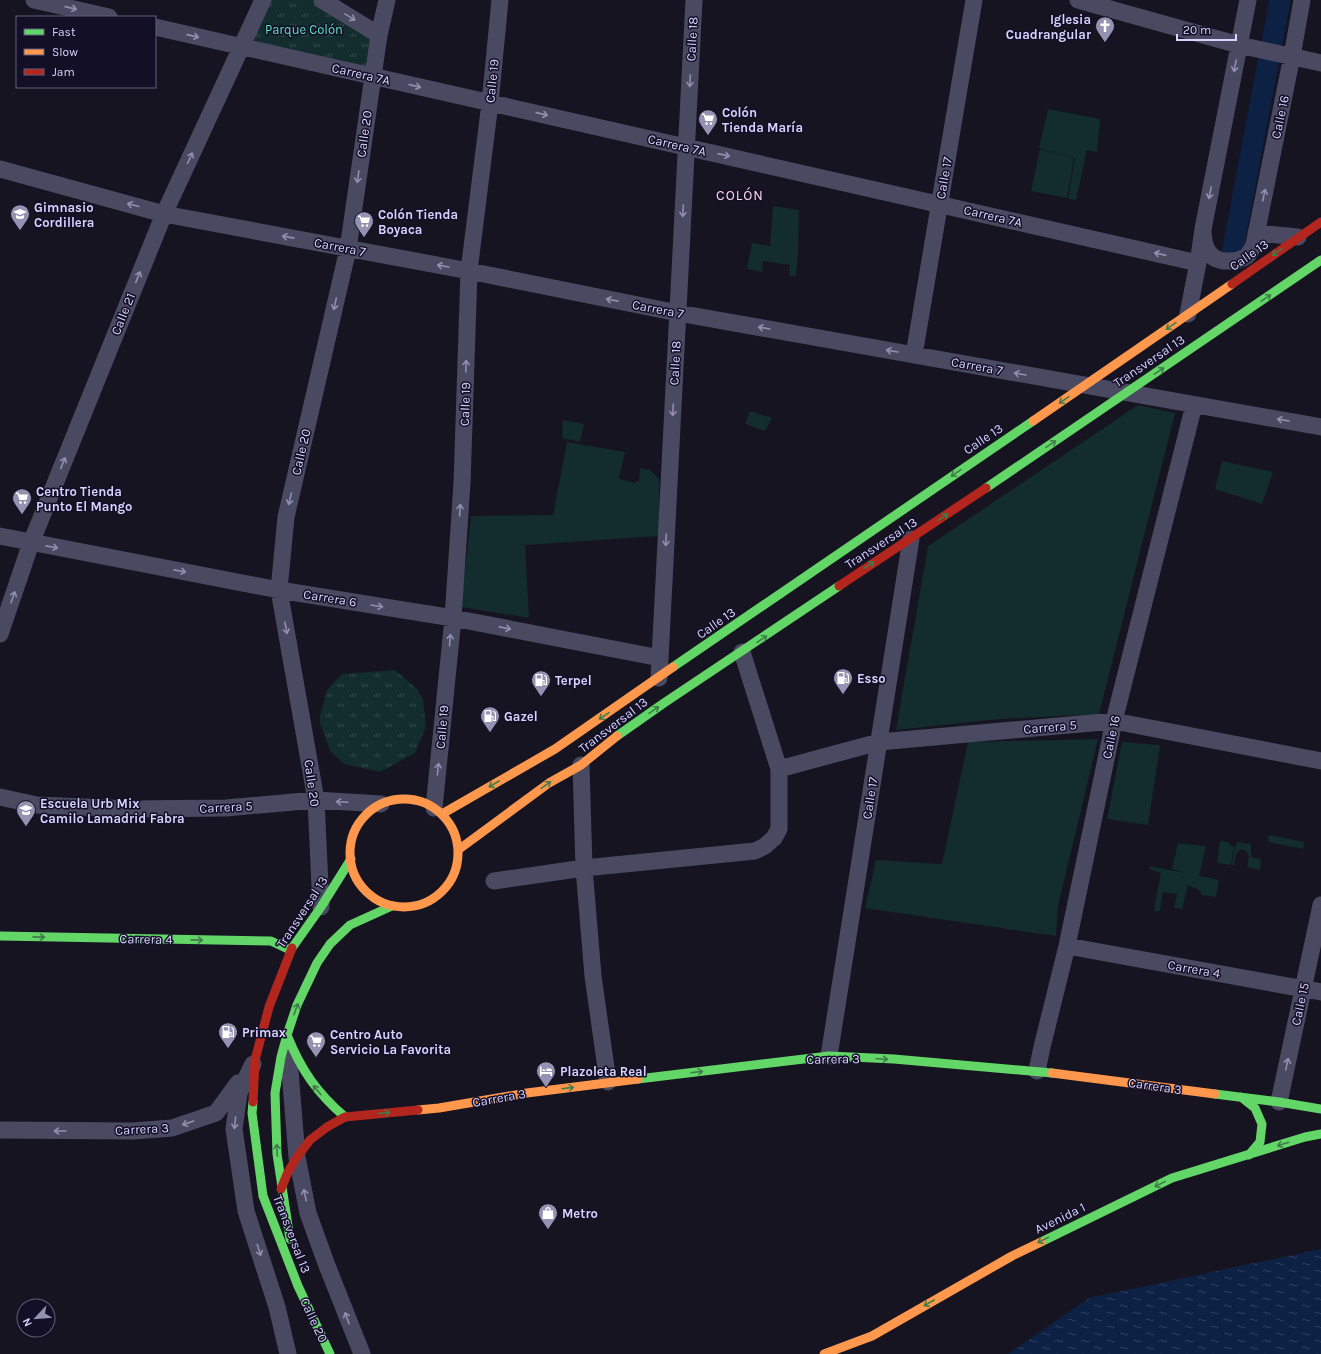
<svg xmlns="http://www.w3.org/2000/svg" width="1321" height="1354" font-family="Karla,sans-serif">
<defs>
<pattern id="park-tufts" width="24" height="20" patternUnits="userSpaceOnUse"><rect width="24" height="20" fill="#132c2d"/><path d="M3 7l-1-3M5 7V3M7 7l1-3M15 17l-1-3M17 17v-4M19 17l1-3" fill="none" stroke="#354a4c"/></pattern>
<pattern id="water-ripples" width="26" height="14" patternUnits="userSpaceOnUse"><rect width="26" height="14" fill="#0d2144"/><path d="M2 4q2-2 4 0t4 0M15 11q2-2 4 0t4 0" fill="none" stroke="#304060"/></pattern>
</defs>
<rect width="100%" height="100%" fill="#161421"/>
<path fill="#132c2d" d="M1048 109 1100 119 1097 152 1087 150 1076 200 1068 199 1075 158 1039 148Z
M1040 149 1074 158 1067 198 1031 191Z
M773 206 799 210 798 250 796 276H789L790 265 763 261 762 272 747 269 752 243 770 246Z
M1138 405 1175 413 1099 714 1000 719 896 730 928 546Z
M750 411 772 418 765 431 745 424Z
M563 420 584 424 580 442 562 438Z
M567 442 625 452 619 478 620 479 635 483 636 481H639L640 468 650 470 659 479V536L525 545 529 618 461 607 471 516 553 515Z
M1222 461 1273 472 1262 504 1215 489Z
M1098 739 1058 906 1056 936 865 908 876 860 942 864 968 742Z
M1122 742 1160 745 1148 825 1107 819Z
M1269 835 1304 842 1303 849 1268 842Z
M1220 841 1229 842V845L1234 846 1231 865 1217 863Z
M1237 842 1251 844V857L1261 859 1260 870 1247 867 1249 856 1245 850 1241 849 1236 854 1234 865H1232L1235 846H1236Z
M1178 843 1206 846 1199 876 1219 880 1216 897 1201 895V891L1188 885 1182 909 1174 908 1177 894 1163 892 1160 910 1156 912 1154 910 1161 873 1149 869 1150 866 1190 874 1172 869Z"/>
<path fill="url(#park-tufts)" d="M270 0H312L374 36 365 73 249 44Z
M395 670 417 689 423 700 426 727 415 753 380 772 344 764 330 751 319 720 327 690 342 674Z"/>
<path fill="url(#water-ripples)" d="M1321 1249V1354H1008L1089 1298Z"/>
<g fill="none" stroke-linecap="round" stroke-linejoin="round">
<path stroke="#0d2144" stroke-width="21" d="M1231 259 1280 0"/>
<path stroke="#4a4962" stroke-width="17" d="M34 0 109 17
M322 0 379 35
M1078 0 1239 45 1321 63
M155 27 1198 263
M0 169 164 214 469 271 678 313 1321 427
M1203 229C1203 247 1209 262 1229 261 1236 261 1241 260 1247 256 1250 253 1252 248 1254 245L1292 56 1302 0
M1256 233 1298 237
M1188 314 1198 263 1203 229 1248 0
M914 355 974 0
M0 536 279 590 453 618 660 658
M0 634 31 543 164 214 263 0
M659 678 694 0
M581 765 584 868 593 976 608 1082
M779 769 879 742 1114 721 1321 761
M0 797 37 805 131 809 226 808 316 800 381 804
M434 808 453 618 462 483 469 271 490 103 500 0
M494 881 584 868 755 851 765 846 774 838 779 829V769L742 652
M321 907 316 800 279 590 286 517 348 249 379 35 387 0
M1067 946 1321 992
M288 1047 297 1157 308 1213 326 1263 362 1354
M829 1056 911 539
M253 1064 239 1093 234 1129 246 1211 277 1307 288 1354
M1037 1071 1042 1047 1067 946 1114 721 1194 405
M1279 1102 1321 905
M0 1130 133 1131 172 1128 216 1113 238 1083"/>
<path stroke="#63d668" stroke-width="9" d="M986 488 1321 260
M673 667 1033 421
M617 736 664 703 839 586
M0 936 271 941 290 950
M292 948 321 907 351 859
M287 1035C301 1070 317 1093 345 1117
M638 1079 829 1056 894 1059 1052 1073
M1215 1094 1279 1102 1321 1109
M1241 1097 1255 1108 1262 1124 1260 1142 1249 1155
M253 1102 252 1113 263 1196 298 1286 330 1354
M290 1239 277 1154 275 1093 281 1057 287 1035 297 1005 317 963 330 944 350 925 392 906
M1041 1242 1172 1178 1305 1137 1321 1134"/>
<path stroke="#ff974d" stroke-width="9" d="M1033 421 1232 284
M350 853a54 54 0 1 1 108 0a54 54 0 1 1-108 0Z
M442 814 555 749 673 667
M458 850 549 783 581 765 617 736
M1052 1073 1215 1094
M418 1110 439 1108 527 1093 638 1079
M824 1354 872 1336 1012 1256 1041 1242"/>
<path stroke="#b3261e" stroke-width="9" d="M1232 284 1321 222
M839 586 986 488
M253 1102 255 1060 269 1007 292 948
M281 1189 288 1172 297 1157 310 1140 327 1127 345 1117 418 1110"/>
</g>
<defs><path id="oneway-shaft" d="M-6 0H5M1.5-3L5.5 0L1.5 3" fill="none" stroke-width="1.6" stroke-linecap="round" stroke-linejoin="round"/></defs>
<g stroke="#928eb0">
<use href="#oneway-shaft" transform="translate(71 8) rotate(13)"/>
<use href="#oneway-shaft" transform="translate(350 17) rotate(31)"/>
<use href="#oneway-shaft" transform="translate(193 36) rotate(13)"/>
<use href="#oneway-shaft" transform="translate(1235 66) rotate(101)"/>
<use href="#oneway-shaft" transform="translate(690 81) rotate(93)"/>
<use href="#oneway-shaft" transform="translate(415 86) rotate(13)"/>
<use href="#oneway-shaft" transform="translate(542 114) rotate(13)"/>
<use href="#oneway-shaft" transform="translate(724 155) rotate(13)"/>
<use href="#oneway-shaft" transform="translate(190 158) rotate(-65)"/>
<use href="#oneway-shaft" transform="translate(358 177) rotate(98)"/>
<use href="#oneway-shaft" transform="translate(1210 193) rotate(101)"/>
<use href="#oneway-shaft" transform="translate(1264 195) rotate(-78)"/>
<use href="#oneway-shaft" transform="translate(133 205) rotate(-165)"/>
<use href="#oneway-shaft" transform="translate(683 211) rotate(93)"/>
<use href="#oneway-shaft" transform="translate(288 237) rotate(-169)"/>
<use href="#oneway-shaft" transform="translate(1160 254) rotate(-167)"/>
<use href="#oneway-shaft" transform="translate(443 266) rotate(-170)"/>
<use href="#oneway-shaft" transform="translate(138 277) rotate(-68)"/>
<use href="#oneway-shaft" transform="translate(612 300) rotate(-169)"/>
<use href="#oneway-shaft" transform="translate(335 304) rotate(103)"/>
<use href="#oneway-shaft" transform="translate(764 328) rotate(-170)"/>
<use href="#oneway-shaft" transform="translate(892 351) rotate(-170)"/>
<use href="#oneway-shaft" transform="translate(466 366) rotate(-88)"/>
<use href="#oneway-shaft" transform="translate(1020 374) rotate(-170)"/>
<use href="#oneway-shaft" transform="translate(673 410) rotate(93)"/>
<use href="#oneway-shaft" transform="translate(1283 420) rotate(-170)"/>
<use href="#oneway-shaft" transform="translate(63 463) rotate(-68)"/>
<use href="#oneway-shaft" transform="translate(290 499) rotate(103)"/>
<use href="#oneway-shaft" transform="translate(460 510) rotate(-86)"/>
<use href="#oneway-shaft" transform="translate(666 540) rotate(93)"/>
<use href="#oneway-shaft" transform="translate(52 547) rotate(11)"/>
<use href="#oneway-shaft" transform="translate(180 571) rotate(11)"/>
<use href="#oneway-shaft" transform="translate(13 597) rotate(-71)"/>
<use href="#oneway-shaft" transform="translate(377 606) rotate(9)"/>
<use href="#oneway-shaft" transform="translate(286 628) rotate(80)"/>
<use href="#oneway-shaft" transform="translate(505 628) rotate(11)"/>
<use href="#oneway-shaft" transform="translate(450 640) rotate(-85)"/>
<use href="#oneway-shaft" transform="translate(438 769) rotate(-84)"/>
<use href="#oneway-shaft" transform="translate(342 802) rotate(-177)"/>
<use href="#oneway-shaft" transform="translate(1287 1064) rotate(-78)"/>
<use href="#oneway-shaft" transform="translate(188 1123) rotate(161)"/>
<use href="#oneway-shaft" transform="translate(235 1123) rotate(96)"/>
<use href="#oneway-shaft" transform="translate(60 1131) rotate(-180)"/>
<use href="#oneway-shaft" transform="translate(305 1195) rotate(-102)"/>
<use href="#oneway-shaft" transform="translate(259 1250) rotate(72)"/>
<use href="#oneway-shaft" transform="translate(347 1318) rotate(-111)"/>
</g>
<g stroke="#3f7c4a">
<use href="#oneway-shaft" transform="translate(1277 252) rotate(145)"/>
<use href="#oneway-shaft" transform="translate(1266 298) rotate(-34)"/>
<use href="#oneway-shaft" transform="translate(1171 326) rotate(145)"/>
<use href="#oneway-shaft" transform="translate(1159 371) rotate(-34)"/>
<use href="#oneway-shaft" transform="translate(1064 400) rotate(146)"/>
<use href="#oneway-shaft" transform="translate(1051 444) rotate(-34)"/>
<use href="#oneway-shaft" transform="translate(956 473) rotate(146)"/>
<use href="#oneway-shaft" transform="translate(943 517) rotate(-34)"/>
<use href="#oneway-shaft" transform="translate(869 565) rotate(-34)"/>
<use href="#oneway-shaft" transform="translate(762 639) rotate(-34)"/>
<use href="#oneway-shaft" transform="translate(654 710) rotate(-35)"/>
<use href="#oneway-shaft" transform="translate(604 716) rotate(146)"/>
<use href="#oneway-shaft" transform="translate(494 784) rotate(150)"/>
<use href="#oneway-shaft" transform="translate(546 785) rotate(-35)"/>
<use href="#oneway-shaft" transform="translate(39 937) rotate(1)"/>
<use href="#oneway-shaft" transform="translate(197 940) rotate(1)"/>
<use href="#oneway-shaft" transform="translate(296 1009) rotate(-70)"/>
<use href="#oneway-shaft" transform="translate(882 1059) rotate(3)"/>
<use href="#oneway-shaft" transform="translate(697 1072) rotate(-7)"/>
<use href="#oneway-shaft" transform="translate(568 1088) rotate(-7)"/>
<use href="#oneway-shaft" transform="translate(317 1090) rotate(-130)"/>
<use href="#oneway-shaft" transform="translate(384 1113) rotate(-5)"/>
<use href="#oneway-shaft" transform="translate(1283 1144) rotate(162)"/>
<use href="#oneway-shaft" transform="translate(277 1150) rotate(-93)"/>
<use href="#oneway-shaft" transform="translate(1160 1184) rotate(154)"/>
<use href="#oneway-shaft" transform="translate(1043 1240) rotate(154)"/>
<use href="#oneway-shaft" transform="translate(929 1303) rotate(150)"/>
</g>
<defs>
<g id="church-pin" transform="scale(1)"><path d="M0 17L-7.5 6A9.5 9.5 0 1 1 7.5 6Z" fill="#9591b1" stroke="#130f26"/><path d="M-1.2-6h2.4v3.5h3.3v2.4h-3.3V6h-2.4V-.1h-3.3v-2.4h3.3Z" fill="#fff"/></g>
<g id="supermarket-pin" transform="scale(1)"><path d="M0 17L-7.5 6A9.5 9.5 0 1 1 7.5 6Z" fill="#9591b1" stroke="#130f26"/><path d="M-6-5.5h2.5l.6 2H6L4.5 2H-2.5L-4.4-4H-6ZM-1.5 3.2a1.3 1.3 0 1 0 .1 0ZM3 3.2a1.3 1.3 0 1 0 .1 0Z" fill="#fff"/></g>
<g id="school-pin" transform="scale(1)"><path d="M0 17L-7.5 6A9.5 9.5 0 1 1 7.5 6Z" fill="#9591b1" stroke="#130f26"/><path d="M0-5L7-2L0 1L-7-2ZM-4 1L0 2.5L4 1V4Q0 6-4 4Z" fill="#fff"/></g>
<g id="fuel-pin" transform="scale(1)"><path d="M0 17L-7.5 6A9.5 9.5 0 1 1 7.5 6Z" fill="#9591b1" stroke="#130f26"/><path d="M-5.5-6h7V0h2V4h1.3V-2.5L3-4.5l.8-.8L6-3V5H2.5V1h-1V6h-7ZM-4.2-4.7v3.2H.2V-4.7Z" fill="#fff"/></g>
<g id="hotel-pin" transform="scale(1)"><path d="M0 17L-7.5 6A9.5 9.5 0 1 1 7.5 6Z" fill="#9591b1" stroke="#130f26"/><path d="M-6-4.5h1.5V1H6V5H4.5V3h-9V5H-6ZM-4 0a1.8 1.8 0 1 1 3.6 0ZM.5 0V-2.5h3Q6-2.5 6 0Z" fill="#fff"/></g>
<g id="shop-pin" transform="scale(1)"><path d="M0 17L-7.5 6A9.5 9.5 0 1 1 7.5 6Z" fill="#9591b1" stroke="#130f26"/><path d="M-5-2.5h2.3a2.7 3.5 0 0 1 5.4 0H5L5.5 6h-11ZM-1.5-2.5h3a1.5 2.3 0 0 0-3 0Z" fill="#fff"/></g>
</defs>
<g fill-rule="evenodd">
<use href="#church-pin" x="1105" y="26"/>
<use href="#supermarket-pin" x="708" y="119"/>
<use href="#school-pin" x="20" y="214"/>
<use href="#supermarket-pin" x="364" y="221"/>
<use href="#supermarket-pin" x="22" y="498"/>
<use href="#fuel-pin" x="843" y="678"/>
<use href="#fuel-pin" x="541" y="680"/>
<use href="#fuel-pin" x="490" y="716"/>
<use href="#school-pin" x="26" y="810"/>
<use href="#fuel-pin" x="228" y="1032"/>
<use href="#supermarket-pin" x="316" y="1041"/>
<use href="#hotel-pin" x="546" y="1071"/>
<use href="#shop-pin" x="548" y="1213"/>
</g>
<g text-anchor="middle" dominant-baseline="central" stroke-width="3" stroke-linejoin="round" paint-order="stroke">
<g font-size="13" font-weight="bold" fill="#d9d4ff" stroke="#130f26" text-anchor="start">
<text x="1091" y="19" text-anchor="end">Iglesia<tspan x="1091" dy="15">Cuadrangular</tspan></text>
<text x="722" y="112">Colón<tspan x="722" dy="15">Tienda María</tspan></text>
<text x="34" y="207">Gimnasio<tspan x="34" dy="15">Cordillera</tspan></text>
<text x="378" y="214">Colón Tienda<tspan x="378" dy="15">Boyaca</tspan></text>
<text x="36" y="491">Centro Tienda<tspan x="36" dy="15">Punto El Mango</tspan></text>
<text x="857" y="678">Esso</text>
<text x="555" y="680">Terpel</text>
<text x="504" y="716">Gazel</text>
<text x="40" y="803">Escuela Urb Mix<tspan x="40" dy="15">Camilo Lamadrid Fabra</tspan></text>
<text x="242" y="1032">Primax</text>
<text x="330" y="1034">Centro Auto<tspan x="330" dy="15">Servicio La Favorita</tspan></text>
<text x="560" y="1071">Plazoleta Real</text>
<text x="562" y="1213">Metro</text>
</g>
<g font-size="13" fill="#5fe0c0" stroke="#130f26">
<text x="304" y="29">Parque Colón</text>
</g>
<g font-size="13" fill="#d9d4ff" stroke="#130f26">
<text transform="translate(692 39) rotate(-87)">Calle 18</text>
<text transform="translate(361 74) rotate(13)">Carrera 7A</text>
<text transform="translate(492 81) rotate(-84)">Calle 19</text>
<text transform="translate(1280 117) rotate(-78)">Calle 16</text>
<text transform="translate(364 134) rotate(-82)">Calle 20</text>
<text transform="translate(677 145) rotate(13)">Carrera 7A</text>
<text transform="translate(944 178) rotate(-80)">Calle 17</text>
<text transform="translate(993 216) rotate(13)">Carrera 7A</text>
<text transform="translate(340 247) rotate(11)">Carrera 7</text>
<text transform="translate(1249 255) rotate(-35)">Calle 13</text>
<text transform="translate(658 309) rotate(11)">Carrera 7</text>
<text transform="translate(123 314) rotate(-68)">Calle 21</text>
<text transform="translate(1149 361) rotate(-34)">Transversal 13</text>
<text transform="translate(675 363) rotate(-87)">Calle 18</text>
<text transform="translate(977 366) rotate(10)">Carrera 7</text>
<text transform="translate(465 404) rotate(-88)">Calle 19</text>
<text transform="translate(983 439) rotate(-34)">Calle 13</text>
<text transform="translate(301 452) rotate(-77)">Calle 20</text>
<text transform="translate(881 543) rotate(-33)">Transversal 13</text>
<text transform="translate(330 598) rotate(9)">Carrera 6</text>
<text transform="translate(716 623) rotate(-35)">Calle 13</text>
<text transform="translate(613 725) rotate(-37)">Transversal 13</text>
<text transform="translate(442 727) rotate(-85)">Calle 19</text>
<text transform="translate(1050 727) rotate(-5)">Carrera 5</text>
<text transform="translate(1111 737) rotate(-78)">Calle 16</text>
<text transform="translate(312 783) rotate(82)">Calle 20</text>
<text transform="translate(870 798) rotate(-81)">Calle 17</text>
<text transform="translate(226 807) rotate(-3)">Carrera 5</text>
<text transform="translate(302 912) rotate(-57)">Transversal 13</text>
<text transform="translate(146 939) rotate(1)">Carrera 4</text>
<text transform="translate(1194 969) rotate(10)">Carrera 4</text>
<text transform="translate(1300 1004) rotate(-78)">Calle 15</text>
<text transform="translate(833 1059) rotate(-1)">Carrera 3</text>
<text transform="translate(1155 1086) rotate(8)">Carrera 3</text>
<text transform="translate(499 1098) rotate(-10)">Carrera 3</text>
<text transform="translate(142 1129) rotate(-3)">Carrera 3</text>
<text transform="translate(1060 1218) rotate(-26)">Avenida 1</text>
<text transform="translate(292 1234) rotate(69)">Transversal 13</text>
<text transform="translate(314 1320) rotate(65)">Calle 20</text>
</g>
<g font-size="14" letter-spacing="1" fill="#ffd6f0" stroke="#130f26">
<text x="740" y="195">COLÓN</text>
</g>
</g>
<rect x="16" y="16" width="140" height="72" fill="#130f26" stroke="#625e7d"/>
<rect x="24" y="29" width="20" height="6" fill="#63d668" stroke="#625e7d"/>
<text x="52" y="36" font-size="12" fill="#d9d4ff">Fast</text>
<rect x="24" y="49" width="20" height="6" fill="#ff974d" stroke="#625e7d"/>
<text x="52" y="56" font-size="12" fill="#d9d4ff">Slow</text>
<rect x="24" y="69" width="20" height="6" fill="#b3261e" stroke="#625e7d"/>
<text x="52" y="76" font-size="12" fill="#d9d4ff">Jam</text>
<g transform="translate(36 1318) rotate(244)"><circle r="19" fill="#130f26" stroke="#625e7d"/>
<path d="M0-3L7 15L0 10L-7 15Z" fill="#9591b1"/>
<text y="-6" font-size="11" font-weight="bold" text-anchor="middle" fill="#d9d4ff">N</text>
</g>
<path d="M1177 34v6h59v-6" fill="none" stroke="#d9d4ff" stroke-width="2"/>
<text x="1183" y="34" font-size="12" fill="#d9d4ff" stroke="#130f26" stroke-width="3" paint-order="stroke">20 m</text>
</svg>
